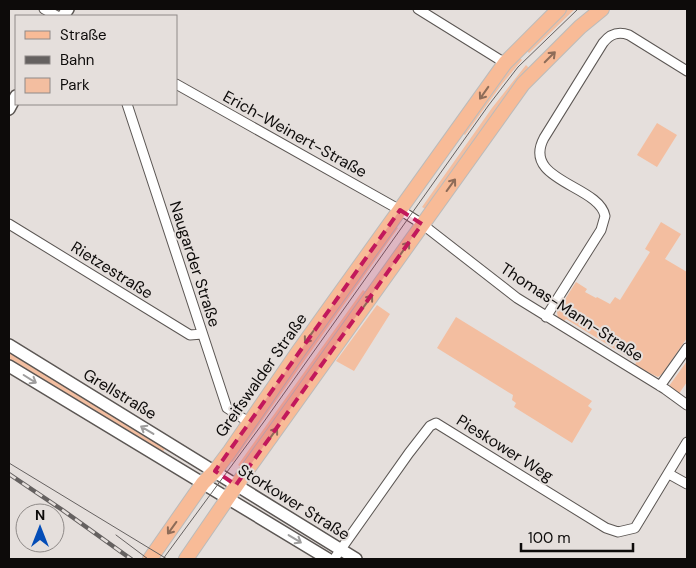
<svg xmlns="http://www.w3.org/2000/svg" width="696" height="568" font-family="'DM Sans',sans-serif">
<rect width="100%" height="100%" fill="#e5dfdc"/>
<path fill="#f3bea0" d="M565 9H575L529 53 525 49Z
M517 56 522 60 502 84 465 135 461 132Z
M526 65 530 69 427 210 422 207 492 108Z
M657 123 677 135 657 167 637 155Z
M661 222 681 234 665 259 687 272V338L662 374 658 377 635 366 636 362 566 319 564 321 558 318 557 312 576 282 587 289 585 292 596 298 597 297 610 304 615 297 620 300 650 252 645 249Z
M395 226 398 228 233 462 229 460Z
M363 290 367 293 243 468 238 465Z
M377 305 390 314 354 371 336 361Z
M456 317 592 401 588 406 592 409 572 443 514 407 516 403 512 400 513 395 437 348Z
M9 349 197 465 195 467 165 449 163 451 167 454 193 470 192 472 167 458 9 360Z
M687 361V382L678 395 669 386Z"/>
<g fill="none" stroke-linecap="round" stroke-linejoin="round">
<g stroke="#5c5754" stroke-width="11">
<path id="minor" d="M44 9 57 16
M418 9 505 63
M176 84 400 210 422 224 517 298 665 389 687 405
M127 104 227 408 250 423
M9 224 190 335 202 334
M546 317 601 230 605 216C599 185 521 181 544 138L603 43C610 34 618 31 629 35L687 71
M660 386 687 348
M669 474 687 484
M334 559 409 453 430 426 436 423 606 528 618 532 635 528 687 442"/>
</g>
<g stroke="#5c5754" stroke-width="14">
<path id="tertiary" d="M63 16 68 9
M9 109 16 96
M9 345 356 559
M9 366 328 559"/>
</g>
<g stroke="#bbbbba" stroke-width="16">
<path id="primary" d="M150 559 203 483 215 471 230 451 298 352 505 63 559 9
M186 559 245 473 523 84 580 27 602 9"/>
</g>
<use href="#minor" stroke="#fff" stroke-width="9"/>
<use href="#tertiary" stroke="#fff" stroke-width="11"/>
<use href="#primary" stroke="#f8bb97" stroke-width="14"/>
<path stroke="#656160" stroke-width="1" d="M9 463 167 559
M116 535 148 559
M163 559 263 423 488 106 518 67 578 9"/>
<g stroke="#656160" stroke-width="4.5">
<path id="rail" d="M9 474 61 509 131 559"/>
</g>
<use href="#rail" stroke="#e5dfdc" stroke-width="2.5" stroke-dasharray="8" stroke-linecap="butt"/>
</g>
<defs><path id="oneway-shaft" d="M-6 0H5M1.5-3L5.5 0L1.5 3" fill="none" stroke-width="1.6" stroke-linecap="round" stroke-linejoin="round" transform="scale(1.25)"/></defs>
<g stroke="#8e6c58">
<use href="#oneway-shaft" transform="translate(550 57) rotate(-45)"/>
<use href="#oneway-shaft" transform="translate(484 93) rotate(125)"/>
<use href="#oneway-shaft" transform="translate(451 185) rotate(-54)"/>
<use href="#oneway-shaft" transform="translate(405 248) rotate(-55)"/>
<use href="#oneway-shaft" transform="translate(368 301) rotate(-54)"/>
<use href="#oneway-shaft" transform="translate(309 337) rotate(126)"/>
<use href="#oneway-shaft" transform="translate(273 434) rotate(-54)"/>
<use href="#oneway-shaft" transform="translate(172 528) rotate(126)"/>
</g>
<g stroke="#9e9d9d">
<use href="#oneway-shaft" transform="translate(30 379) rotate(32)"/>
<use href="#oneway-shaft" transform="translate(147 430) rotate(-149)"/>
<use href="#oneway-shaft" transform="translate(295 539) rotate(31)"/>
</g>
<path fill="#c2185b" fill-opacity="0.2" stroke="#c2185b" stroke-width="4" stroke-dasharray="10 6" stroke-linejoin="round" d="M400 210 422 224 236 485 215 471Z"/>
<g text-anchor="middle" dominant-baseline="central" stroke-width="4" stroke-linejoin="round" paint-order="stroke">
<g font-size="16" fill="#0d0b0a" stroke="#e5dfdc">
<text transform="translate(295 134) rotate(29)">Erich-Weinert-Straße</text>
<text transform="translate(195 264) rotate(72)">Naugarder Straße</text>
<text transform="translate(112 270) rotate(32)">Rietzestraße</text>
<text transform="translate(572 312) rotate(33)">Thomas-Mann-Straße</text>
<text transform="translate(261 375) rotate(-55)">Greifswalder Straße</text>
<text transform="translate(120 394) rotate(31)">Grellstraße</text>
<text transform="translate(505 448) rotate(32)">Pieskower Weg</text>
<text transform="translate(294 502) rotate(32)">Storkower Straße</text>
</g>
</g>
<rect width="696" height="568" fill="none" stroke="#0d0b0a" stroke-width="20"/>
<rect x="15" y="15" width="162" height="90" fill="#e5dfdc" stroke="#8f8a88"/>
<rect x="25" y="31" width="25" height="8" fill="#f8bb97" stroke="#8f8a88"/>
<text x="60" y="40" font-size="15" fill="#0d0b0a">Straße</text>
<rect x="25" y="56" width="25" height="8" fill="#656160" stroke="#8f8a88"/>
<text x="60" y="65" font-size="15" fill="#0d0b0a">Bahn</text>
<rect x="25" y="78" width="25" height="15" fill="#f3bea0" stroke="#8f8a88"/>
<text x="60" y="90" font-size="15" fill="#0d0b0a">Park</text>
<g transform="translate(40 528)"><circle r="24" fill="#e5dfdc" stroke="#8f8a88"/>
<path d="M0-4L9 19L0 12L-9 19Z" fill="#044db7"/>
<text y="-8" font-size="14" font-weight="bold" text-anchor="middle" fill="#0d0b0a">N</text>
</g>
<path d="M521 543v8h112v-8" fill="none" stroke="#0d0b0a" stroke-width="2.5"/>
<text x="528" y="543" font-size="15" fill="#0d0b0a" stroke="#e5dfdc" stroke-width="4" paint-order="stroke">100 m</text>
</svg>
